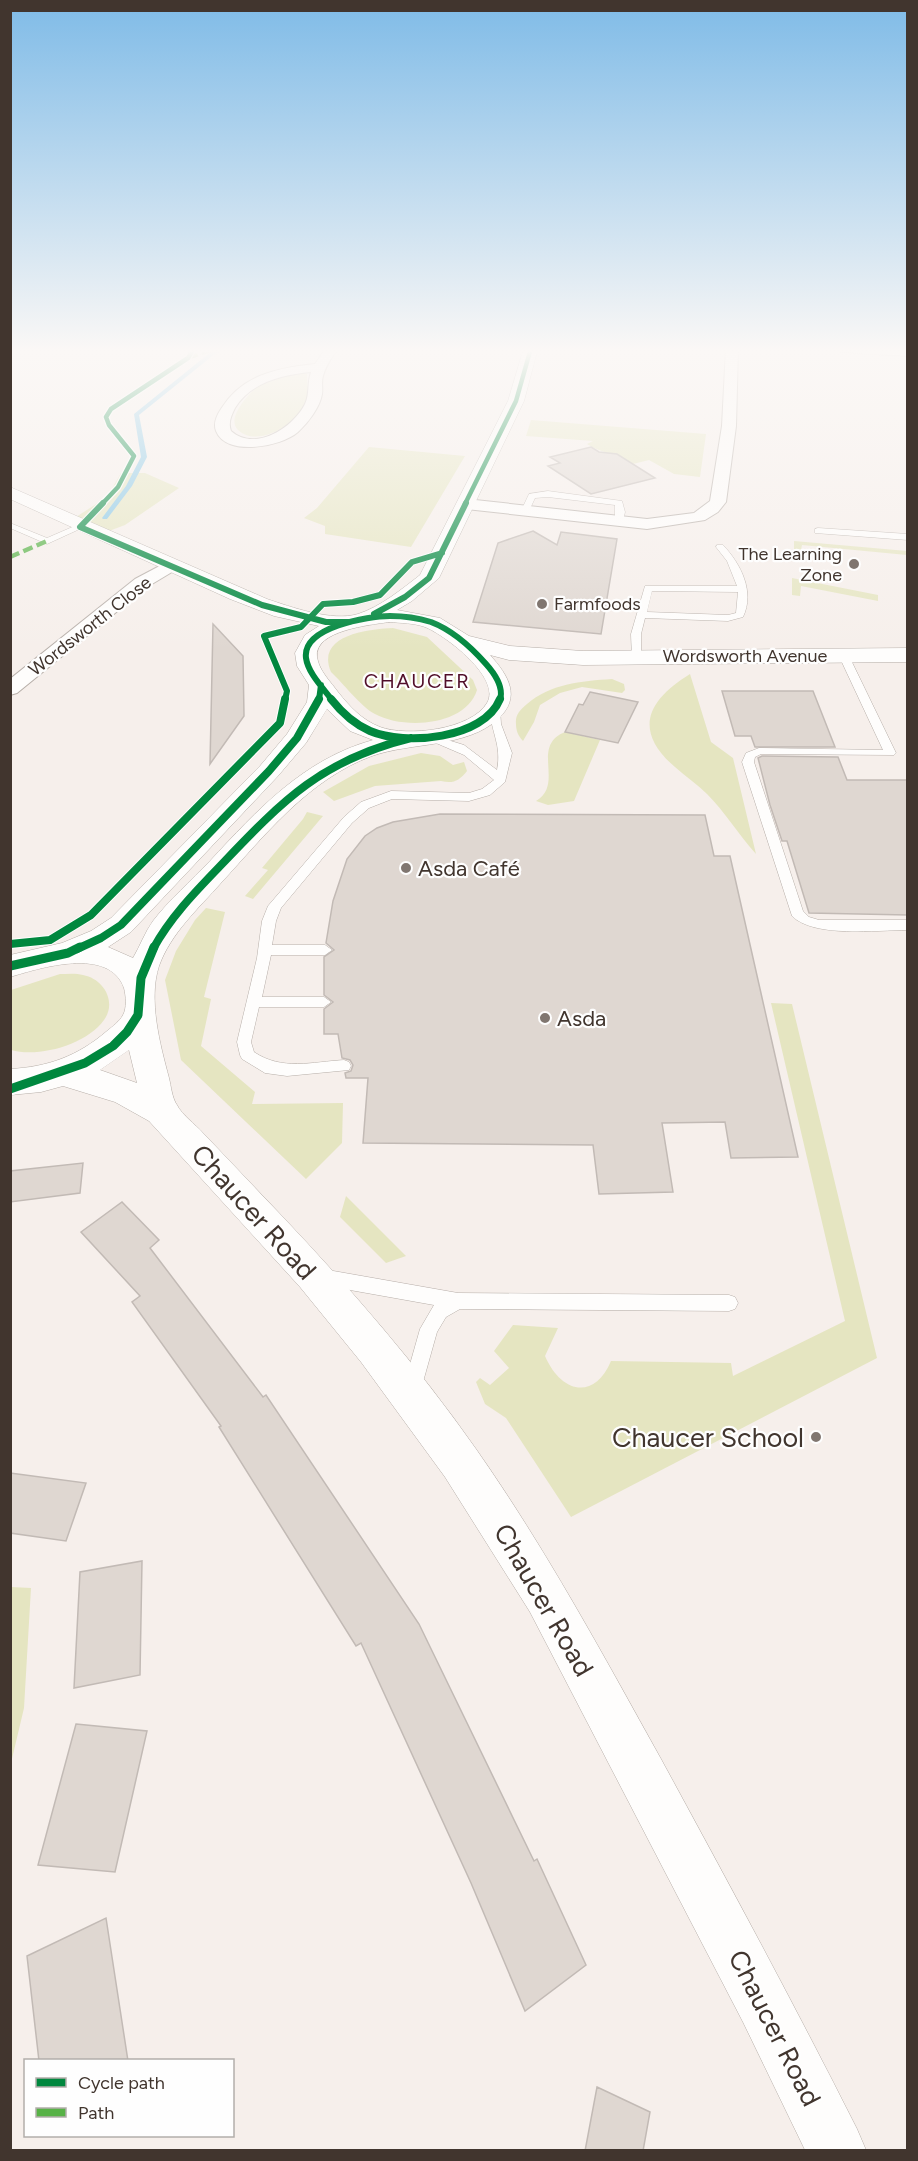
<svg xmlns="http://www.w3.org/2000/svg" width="918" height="2161" font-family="Figtree,sans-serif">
<rect width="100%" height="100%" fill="#f6efeb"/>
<path fill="#e5e5c1" d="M303 372 307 374C307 382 309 393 306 401 299 423 258 449 238 430 224 417 255 386 267 380 277 375 292 374 303 372Z
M531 420 706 434 700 477 674 474 649 460 633 464C617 453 602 454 587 444L593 441 526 436Z
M369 447 465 456 411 547 325 534V526L304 518 317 508Z
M121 473H145L179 488 125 525 109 531 76 517 107 497Z
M794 541 907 551V555L802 545 801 550 794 549Z
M792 578 878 595V601L801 586 800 596 792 595Z
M393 628 427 637 473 680 477 690C466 726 404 730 375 714 361 707 343 683 331 672 315 635 369 629 393 628Z
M690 674 711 742 733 758 756 854C739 835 725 812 707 794 697 784 686 777 675 767 632 730 648 700 690 674Z
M612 679 624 684 625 690 622 693 582 687 560 693 540 705 534 722 523 741C518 736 516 730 516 724 515 715 520 710 527 704 550 684 581 681 612 679Z
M565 732 600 740 574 801 548 805 536 801C565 784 530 746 565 732Z
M421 753 440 756 453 765 464 762 467 771C459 781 453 784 441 781L375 786 334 801 323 792 369 766Z
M307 812 323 816 253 899 245 896 268 870 262 868 303 819Z
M206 908 225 912 204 997 211 999 201 1046 255 1092 252 1104 343 1103 342 1143 306 1179 181 1060 165 980 176 951 195 920Z
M60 974C67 974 76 973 83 975 104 979 117 1002 104 1020 86 1045 38 1058 11 1050V990Z
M771 1003 792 1004 877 1358 571 1517 506 1418 485 1404 476 1382 480 1378 490 1385 509 1368 494 1351 513 1325 558 1328 545 1356C561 1393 594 1401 611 1361L731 1363 733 1376 845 1321Z
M346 1196 406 1256 386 1263 340 1217Z
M11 1587 31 1588 24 1708 11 1763Z"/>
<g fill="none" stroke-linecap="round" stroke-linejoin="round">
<path fill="#82c5e5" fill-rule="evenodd" d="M223 348H232L216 353 139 415 147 457 132 486 107 519H103L102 518 126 486 141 457 134 414 212 351Z"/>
</g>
<path fill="#dfd7d1" stroke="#c2bab5" stroke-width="1.5" d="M591 447 599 452 617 454 655 478 591 494 548 466 560 463 550 457Z
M533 531 557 545 561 532 617 539 601 634 473 622 498 543Z
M213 624 243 656 244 716 210 764Z
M722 691H813L835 747H755L751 736H735Z
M590 692 638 702 618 743 565 732 579 704 583 705Z
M762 756 838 757 847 780H908V915L809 913 787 841H782L770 805 758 758Z
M440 814 705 815 714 856H730L798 1157 731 1158 725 1122 662 1123 673 1192 599 1194 593 1145 363 1143 368 1078H346L345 1073 351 1071 353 1065 350 1060 342 1058 338 1034H324V1009L333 1002 324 995V957L334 950 326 943 333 901 347 859 365 836 377 828 393 822Z
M83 1163 80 1193 10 1202V1171Z
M122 1202 159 1240 150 1248 263 1397 266 1395 419 1624 534 1861 537 1859 586 1965 525 2011 471 1883 361 1643 356 1646 219 1427 221 1426 132 1302 140 1296 81 1232Z
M10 1473 86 1483 66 1541 10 1533Z
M142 1561 140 1675 74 1688 80 1572Z
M76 1724 147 1731 115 1872 38 1865Z
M106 1918 128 2061H39L27 1956Z
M597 2087 650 2112 643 2151H585Z"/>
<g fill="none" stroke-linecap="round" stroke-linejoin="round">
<g stroke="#b6aea8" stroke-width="1">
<path id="lane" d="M548 491 622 501 625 512 623 521 619 524 615 521V505L548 497 535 498 528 513H522L521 511 529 494Z
M10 523 47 538 77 525 84 527 47 544 10 528Z
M818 528 908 534V540L815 533V529Z
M717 545H723C741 564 755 592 743 617L728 621 645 618 641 634V657L632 659 631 634 645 586H737L727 561 716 547ZM652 591 738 592 736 613 728 615 647 612Z
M840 654 849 656 896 753 894 755 761 754 755 757 754 762 803 911 809 917 819 920H908V930C877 930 814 938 792 916L742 762 746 753 759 748 883 750 839 656Z
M495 706 500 709 501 724 512 753 505 782 490 795 469 801 392 799 369 808 352 823 281 908 276 921 272 945H325L332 950 325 955H271L262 997H324L331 1002 324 1007H259L251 1042 254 1052C282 1071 312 1062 344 1060L349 1062 351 1066 349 1070 287 1076 265 1073 242 1059 240 1055 237 1042 257 958 262 921 268 906 344 817 361 802 391 791 469 793 482 789 494 780 464 755 422 737 428 734 464 745 497 770C502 744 491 734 490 709Z
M322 1269 458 1293 729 1295 735 1297 738 1303 735 1309 729 1311 460 1309 446 1317 437 1332 421 1389 419 1395 412 1398 405 1395 403 1389 420 1329 434 1305 322 1285 316 1283 313 1277 316 1271Z"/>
</g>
<g stroke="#b6aea8" stroke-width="2">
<path id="street" d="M326 348H338C332 357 326 365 323 376 321 382 323 388 322 394 320 407 308 423 298 432 281 447 226 457 216 431 213 423 217 415 221 409 242 375 277 368 315 364ZM311 372C307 383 310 394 305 404 293 428 255 452 231 431 228 423 231 416 235 408 251 382 282 375 311 372Z
M726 348H738L736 426 726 502 718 512 705 520 647 529 466 509 458 504 466 499 647 519 694 513 710 501 722 426Z
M835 348H908V356L841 352Z
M171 560 177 561 180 565 177 569 147 587 17 693 10 695V679L135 579Z"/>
</g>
<g stroke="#b6aea8" stroke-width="1">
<path id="secondary" d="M524 348H538L524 401 439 578 412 601 397 610 440 618 469 636 510 646 583 651 908 648V662L583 665 509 660 490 655C508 675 522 697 498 719 467 748 411 742 372 756 309 779 265 835 221 883 198 909 171 933 159 966 148 1000 160 1044 169 1078 171 1086 172 1098 177 1105 182 1115 195 1124 203 1133 229 1160 255 1188 281 1215 351 1289 418 1366 476 1449 546 1549 602 1653 661 1759 728 1882 794 2004 857 2129L866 2150H805L743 2022 530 1612 445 1477 361 1362 300 1287 149 1121 115 1102 63 1086 41 1092 10 1095V1069C48 1067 78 1056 107 1031 112 1027 120 1021 123 1015 127 1008 126 996 124 988 109 946 40 968 10 977V955L62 943 91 931 111 918 260 766 287 734 307 702 309 685 297 666 295 653 305 635 319 626 274 616 230 599 10 499V487L267 599C291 607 332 622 358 614 380 607 402 589 420 575L508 401ZM389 622C401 623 414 623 425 627 445 635 502 678 487 703 471 730 407 737 380 727 362 720 350 707 338 692 331 682 319 671 317 657 314 630 371 625 389 622ZM327 709 350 731 373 740C304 759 257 810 210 861 191 881 169 900 153 921 145 932 140 946 133 958L108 947 131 932 278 776 306 743ZM129 1050 137 1083 100 1070Z"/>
</g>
<use href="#lane" fill="#fefdfc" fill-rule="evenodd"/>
<use href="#street" fill="#fefdfc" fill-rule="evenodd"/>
<use href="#secondary" fill="#fefdfc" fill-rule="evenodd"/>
<path stroke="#57b246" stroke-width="4" stroke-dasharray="8 4" stroke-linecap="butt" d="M190 357 218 348"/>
<path stroke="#57b246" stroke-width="4.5" stroke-dasharray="10 4.5" stroke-linecap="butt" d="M10 557 47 541"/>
<g stroke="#fefefe" stroke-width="7">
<path id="cycleway-far3" d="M102 504 118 487 134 456 109 425 106 417 111 409 188 358 194 348
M465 504 516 401 531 348"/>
</g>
<g stroke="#fefefe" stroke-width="8">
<path id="cycleway-far2" d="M103 503 80 527 262 605 326 622H350
M374 614 405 597 429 578 466 503
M285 700 287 691 264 636 301 627 323 604 353 602 380 595 412 562 442 553
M319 700 321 685
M332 700C323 688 308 673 306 658 302 627 368 616 390 616 403 616 418 618 431 622 452 630 471 647 486 664 495 674 504 687 500 700"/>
</g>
<g stroke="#fefefe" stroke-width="10">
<path id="cycleway-far1" d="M331 699C342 713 354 724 370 731 405 746 484 739 500 699
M10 944 50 940 91 915 280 723 285 699
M77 949 101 938 121 925 269 771 297 738 319 699
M153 949C171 916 197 890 223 863 284 799 322 760 411 738"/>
</g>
<g stroke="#fefefe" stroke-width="13">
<path id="cycleway" d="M10 966 68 953 80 947
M10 1089 85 1063 113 1046 127 1032 138 1015 141 978 154 947"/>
</g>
<use href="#cycleway-far3" stroke="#00873e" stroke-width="4.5"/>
<use href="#cycleway-far2" stroke="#00873e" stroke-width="6"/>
<use href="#cycleway-far1" stroke="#00873e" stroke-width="8"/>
<use href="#cycleway" stroke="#00873e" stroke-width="9"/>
</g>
<linearGradient id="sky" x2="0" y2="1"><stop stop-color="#7fbbe7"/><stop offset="0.54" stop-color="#fbf8f6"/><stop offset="1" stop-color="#fbf8f6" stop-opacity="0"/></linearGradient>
<rect width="918" height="650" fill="url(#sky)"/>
<g fill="#807670" stroke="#fefefe" stroke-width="2">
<circle cx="854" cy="564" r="6"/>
<circle cx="542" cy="604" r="6"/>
<circle cx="406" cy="868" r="6"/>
<circle cx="545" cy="1018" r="6"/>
<circle cx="816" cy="1437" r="6"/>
</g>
<g text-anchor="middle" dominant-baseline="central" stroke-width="4.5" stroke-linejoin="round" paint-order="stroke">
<g font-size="18" fill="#41352e" stroke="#fefefe" text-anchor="end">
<text x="842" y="554">The Learning<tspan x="842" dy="21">Zone</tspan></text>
<text x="554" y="604" text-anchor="start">Farmfoods</text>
</g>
<g font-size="18" fill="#41352e" stroke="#fefefe">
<text transform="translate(90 626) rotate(-38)">Wordsworth Close</text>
<text x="745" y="656">Wordsworth Avenue</text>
</g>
<g font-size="20" letter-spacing="1.5" fill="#510e29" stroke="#fefefe">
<text x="417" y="681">CHAUCER</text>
</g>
<g font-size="22" fill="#41352e" stroke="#fefefe" text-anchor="start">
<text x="418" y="868">Asda Café</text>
<text x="557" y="1018">Asda</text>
</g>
<g font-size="27" fill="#41352e" stroke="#fefefe">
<text transform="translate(254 1212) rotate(48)">Chaucer Road</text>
<text transform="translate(544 1600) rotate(60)">Chaucer Road</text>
<text transform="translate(775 2028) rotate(63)">Chaucer Road</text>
</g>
<g font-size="27" fill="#41352e" stroke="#fefefe" text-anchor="end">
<text x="804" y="1437">Chaucer School</text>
</g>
</g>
<rect width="918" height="2161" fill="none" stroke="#41352e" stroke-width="24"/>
<rect x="24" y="2059" width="210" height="78" fill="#fefefe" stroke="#b2aeab" stroke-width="1.5"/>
<rect x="36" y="2078" width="30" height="9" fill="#00873e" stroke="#b2aeab" stroke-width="1.5"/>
<text x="78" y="2089" font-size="18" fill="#41352e">Cycle path</text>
<rect x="36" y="2108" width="30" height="9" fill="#57b246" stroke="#b2aeab" stroke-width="1.5"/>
<text x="78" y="2119" font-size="18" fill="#41352e">Path</text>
</svg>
